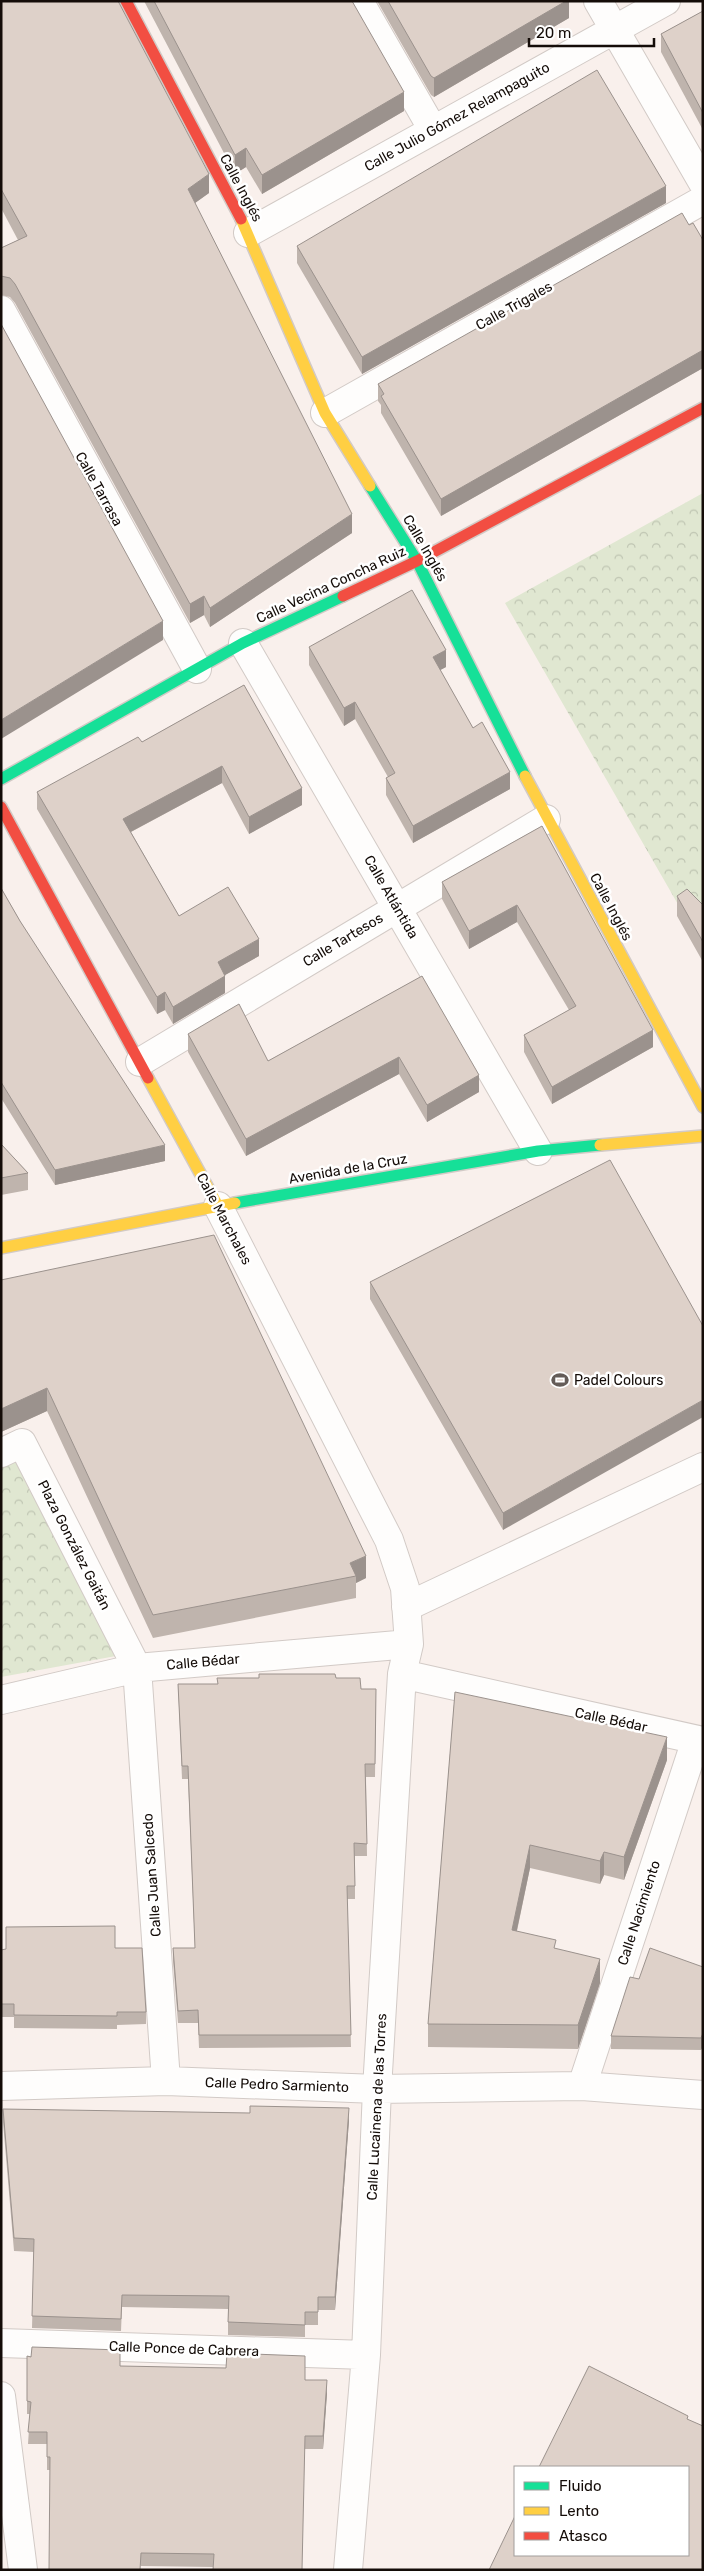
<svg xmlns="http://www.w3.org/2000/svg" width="704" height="2571" font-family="Rubik,sans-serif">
<defs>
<pattern id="park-crowns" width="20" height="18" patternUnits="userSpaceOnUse" patternTransform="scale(1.25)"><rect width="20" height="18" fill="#e0e7d1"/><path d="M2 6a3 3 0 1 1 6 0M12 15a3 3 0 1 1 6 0" fill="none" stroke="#bfc5b2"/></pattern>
</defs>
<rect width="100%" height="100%" fill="#f9f0ec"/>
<path fill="url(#park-crowns)" d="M703 493V921L691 927 505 603Z
M22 1443 116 1656 1 1677V1456Z"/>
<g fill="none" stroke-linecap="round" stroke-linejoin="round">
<g stroke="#d2cac6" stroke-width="30">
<path id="street" d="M359 1 433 130
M598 1 703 183
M248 233 666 1
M1 310 197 669
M325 413 703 200
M243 643 538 1151
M140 1062 546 819
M218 1206 389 1540 405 1588 409 1644 402 1674 377 2089 366 2355 348 2570
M1 1453 22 1443 137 1668 166 2081
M406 1607 703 1467
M402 1674 703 1741
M1 1700 137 1668 409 1644
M1 2086 166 2081 377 2089 582 2086 703 2095
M582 2086 696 1740
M1 2343 366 2355
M1 2396 23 2570"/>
</g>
<g stroke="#d2cac6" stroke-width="14">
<path id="fast" d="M370 486 417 561 525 776
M1 779 243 643 343 596
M235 1203 538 1151 600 1145"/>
</g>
<g stroke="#d2cac6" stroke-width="14">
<path id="slow" d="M241 219 325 413 370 486
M525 776 703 1107
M148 1078 218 1206
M600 1145 703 1136
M1 1248 235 1203"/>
</g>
<g stroke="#d2cac6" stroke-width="14">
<path id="jam" d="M126 1 241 219
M343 596 417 561 703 408
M1 807 148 1078"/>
</g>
<use href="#street" stroke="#fefdfc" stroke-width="28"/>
<use href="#fast" stroke="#16e098" stroke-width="11"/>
<use href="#slow" stroke="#ffcf43" stroke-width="11"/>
<use href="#jam" stroke="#f24e42" stroke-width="11"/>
</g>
<path fill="#bfb4ad" d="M1 1 209 193 195 203 352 533 210 627 204 615 190 623 15 303 10 297 1 295V248L18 240 1 208Z
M144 1H352L404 111 262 194 246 167 235 174Z
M377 1H569V18L434 97 431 95Z
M703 11V130L661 52V34Z
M666 203 362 374 297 263V246Z
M689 225 703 240V368L441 516 381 413V405L378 401V384Z
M309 647 446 667 440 670 473 728 510 789 413 843 386 795V778L388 777 355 719 344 726 309 665Z
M244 685 302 805 249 834 222 783 131 832 179 916 259 956 225 975V993L173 1024 165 1010 157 1014 37 809V792L142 742Z
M542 826 653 1047 552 1104 524 1052V1035L569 1010 517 922 469 949 442 899V882Z
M1 888 20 921 165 1161 55 1185 1 1098Z
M677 896 703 905V962L677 916Z
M422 976 479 1092 427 1122 399 1074 246 1156 188 1052V1034L268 1061Z
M1 1144 28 1173V1190L1 1195Z
M1 1280 366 1578 356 1583V1598L153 1638 47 1411 1 1432Z
M370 1282 703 1326 503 1530 370 1299Z
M336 1678 361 1689H376L375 1777H366L367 1856H355V1899H347L351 2047 199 2048 198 2023H178L173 1961V1948H195L188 1779H182L178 1684H217Z
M455 1692 667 1760 624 1880 604 1875 600 1884 530 1868 517 1931 556 1949 600 1983 578 2049 428 2047V2024Z
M115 1948 146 2012V2024L117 2025V2029L14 2028V2017H1V1950Z
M703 1967V2046L701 2050 611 2049V2036L639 1979Z
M3 2109 349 2120 335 2310H318V2325H305V2337L228 2335V2309L122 2307 121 2331 32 2328 34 2252 14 2251 3 2122Z
M27 2356 120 2366 305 2380 327 2393 323 2449H305L213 2567 141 2566 50 2470H47V2444H28L30 2414H27Z"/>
<path fill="#9b928d" d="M566 1H569V18L434 97V78Z
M404 92V111L262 194V175Z
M246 148V167L235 174V155Z
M209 174V193L188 208V189Z
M666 186V203L362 374V357Z
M2 275V294L1 295V276Z
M703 350V368L441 516V499Z
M352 514V533L210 627V608Z
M204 596V615L190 623V604Z
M163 621V640L1 739V720Z
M446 650V667L433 674V657Z
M355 702V719L344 726V708Z
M222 766V783L123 836V819Z
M510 772V789L413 843V826Z
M302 788V805L249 834V817Z
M517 905V922L469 949V931Z
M259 939V956L218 979V962Z
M225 976V993L173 1024V1007Z
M165 992V1010L157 1014V997Z
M653 1030V1047L552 1104V1087Z
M399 1057V1074L246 1156V1139Z
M479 1075V1092L427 1122V1105Z
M165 1145V1161L55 1185V1170Z
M47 1388V1411L1 1432V1409Z
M703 1400V1417L503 1530V1513Z
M366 1556V1578L356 1583V1576L350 1563Z
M667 1737V1760L624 1880V1857Z
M530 1845V1868L512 1953V1930Z
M604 1852V1875L600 1884V1861Z
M600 1959V1983L578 2049V2025Z
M703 2033V2046L701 2050V2038Z
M349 2108V2120L335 2310V2297Z
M327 2380V2393L323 2449V2436Z"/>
<path fill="#ded1c9" stroke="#9b928d" d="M1 1H118L209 174 188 189 352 514 210 608 204 596 190 604 15 284 10 278 1 276V248L27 236 1 189Z
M154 1H352L404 92 262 175 246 148 235 155Z
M388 1H566L434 78 431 76Z
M703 11V113L661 34Z
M597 70 666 186 362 357 297 246Z
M682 213 689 225 693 223 703 240V350L441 499 381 396 384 394 378 384Z
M1 324 163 621 1 720Z
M412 590 446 650 433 657 473 728 482 722 510 772 413 826 386 778 395 773 355 702 344 708 309 647Z
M244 685 302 788 249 817 222 766 123 819 179 916 228 887 259 939 218 962 225 976 173 1007 165 992 157 997 37 792 138 737 142 742Z
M542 826 653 1030 552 1087 524 1035 576 1006 517 905 469 931 442 882Z
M1 888 20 921 165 1145 55 1170 1 1082Z
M687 889 703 905V942L677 896Z
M422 976 479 1075 427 1105 399 1057 246 1139 188 1034 239 1004 268 1061Z
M1 1144 28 1173 1 1178Z
M610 1160 703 1326V1400L503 1513 370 1282Z
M214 1235 366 1556 350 1563 356 1576 153 1615 47 1388 1 1409V1280Z
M259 1674H335L336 1678H360L361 1689H376L375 1764H365L367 1844 354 1843 355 1886H347L351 2035H199L198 2010 178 2011 173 1948H195L188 1766H182L178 1684H218L217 1678H259Z
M455 1692 667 1737 624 1857 604 1852 600 1861 530 1845 512 1930 556 1940 554 1948 600 1959 578 2025 428 2024Z
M115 1926V1948H142L146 2012H117V2016L14 2015V2004H1V1950L6 1949V1927Z
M650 1948 703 1967V2033L701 2038 611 2036 630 1977 639 1979Z
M250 2106 349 2108 335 2297H318V2312H305V2325L228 2322 229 2296 122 2295 121 2319 32 2316 34 2239 14 2238 3 2109 250 2113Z
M32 2347 120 2350V2366L226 2368 227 2353 305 2356V2380H327L323 2436H305L302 2570H213L214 2554 141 2553 140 2570H49L50 2457H47V2432H28L31 2402 27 2401V2356L31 2357Z
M589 2366 688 2416 687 2419 703 2426V2570H489L515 2516V2555H688V2467H539Z"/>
<defs>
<g id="stadium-bare" transform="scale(1.35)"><path d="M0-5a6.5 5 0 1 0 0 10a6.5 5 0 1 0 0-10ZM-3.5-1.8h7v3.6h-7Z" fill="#645c58" stroke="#fff" stroke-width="2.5" paint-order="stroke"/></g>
</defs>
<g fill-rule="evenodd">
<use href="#stadium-bare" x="560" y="1380"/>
</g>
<g text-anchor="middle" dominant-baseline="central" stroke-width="5" stroke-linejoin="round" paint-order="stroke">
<g font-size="14" fill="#140c08" stroke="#fff">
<text transform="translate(457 117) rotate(-29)">Calle Julio Gómez Relampaguito</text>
<text transform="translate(241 188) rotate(62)">Calle Inglés</text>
<text transform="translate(514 306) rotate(-29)">Calle Trigales</text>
<text transform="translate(99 489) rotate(61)">Calle Tarrasa</text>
<text transform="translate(425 548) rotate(60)">Calle Inglés</text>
<text transform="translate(331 585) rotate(-25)">Calle Vecina Concha Ruiz</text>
<text transform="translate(391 897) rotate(60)">Calle Atlántida</text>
<text transform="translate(611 907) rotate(62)">Calle Inglés</text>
<text transform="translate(343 940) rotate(-31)">Calle Tartesos</text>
<text transform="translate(348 1169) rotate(-10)">Avenida de la Cruz</text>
<text transform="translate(224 1219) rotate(62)">Calle Marchales</text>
<text transform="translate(74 1545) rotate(63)">Plaza González Gaitán</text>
<text transform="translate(203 1662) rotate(-5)">Calle Bédar</text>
<text transform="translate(611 1720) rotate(12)">Calle Bédar</text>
<text transform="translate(152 1875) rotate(-94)">Calle Juan Salcedo</text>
<text transform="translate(639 1913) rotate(-72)">Calle Nacimiento</text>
<text transform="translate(277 2085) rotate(2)">Calle Pedro Sarmiento</text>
<text transform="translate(377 2107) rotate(-87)">Calle Lucainena de las Torres</text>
<text transform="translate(184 2349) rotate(2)">Calle Ponce de Cabrera</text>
</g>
<g font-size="14" fill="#140c08" stroke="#fff" text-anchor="start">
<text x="574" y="1380">Padel Colours</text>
</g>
</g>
<rect width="704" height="2571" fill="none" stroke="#140c08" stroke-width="5"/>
<rect x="514" y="2466" width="175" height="90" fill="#ffffff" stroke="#a19e9c"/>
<rect x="524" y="2482" width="25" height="8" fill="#16e098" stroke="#a19e9c"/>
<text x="559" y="2491" font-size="15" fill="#140c08">Fluido</text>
<rect x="524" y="2507" width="25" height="8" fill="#ffcf43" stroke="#a19e9c"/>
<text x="559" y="2516" font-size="15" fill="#140c08">Lento</text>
<rect x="524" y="2532" width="25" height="8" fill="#f24e42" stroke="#a19e9c"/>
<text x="559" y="2541" font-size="15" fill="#140c08">Atasco</text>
<path d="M529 38v8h125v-8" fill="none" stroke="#140c08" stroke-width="2.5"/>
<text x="536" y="38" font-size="15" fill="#140c08" stroke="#ffffff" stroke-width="4" paint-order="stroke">20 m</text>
</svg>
